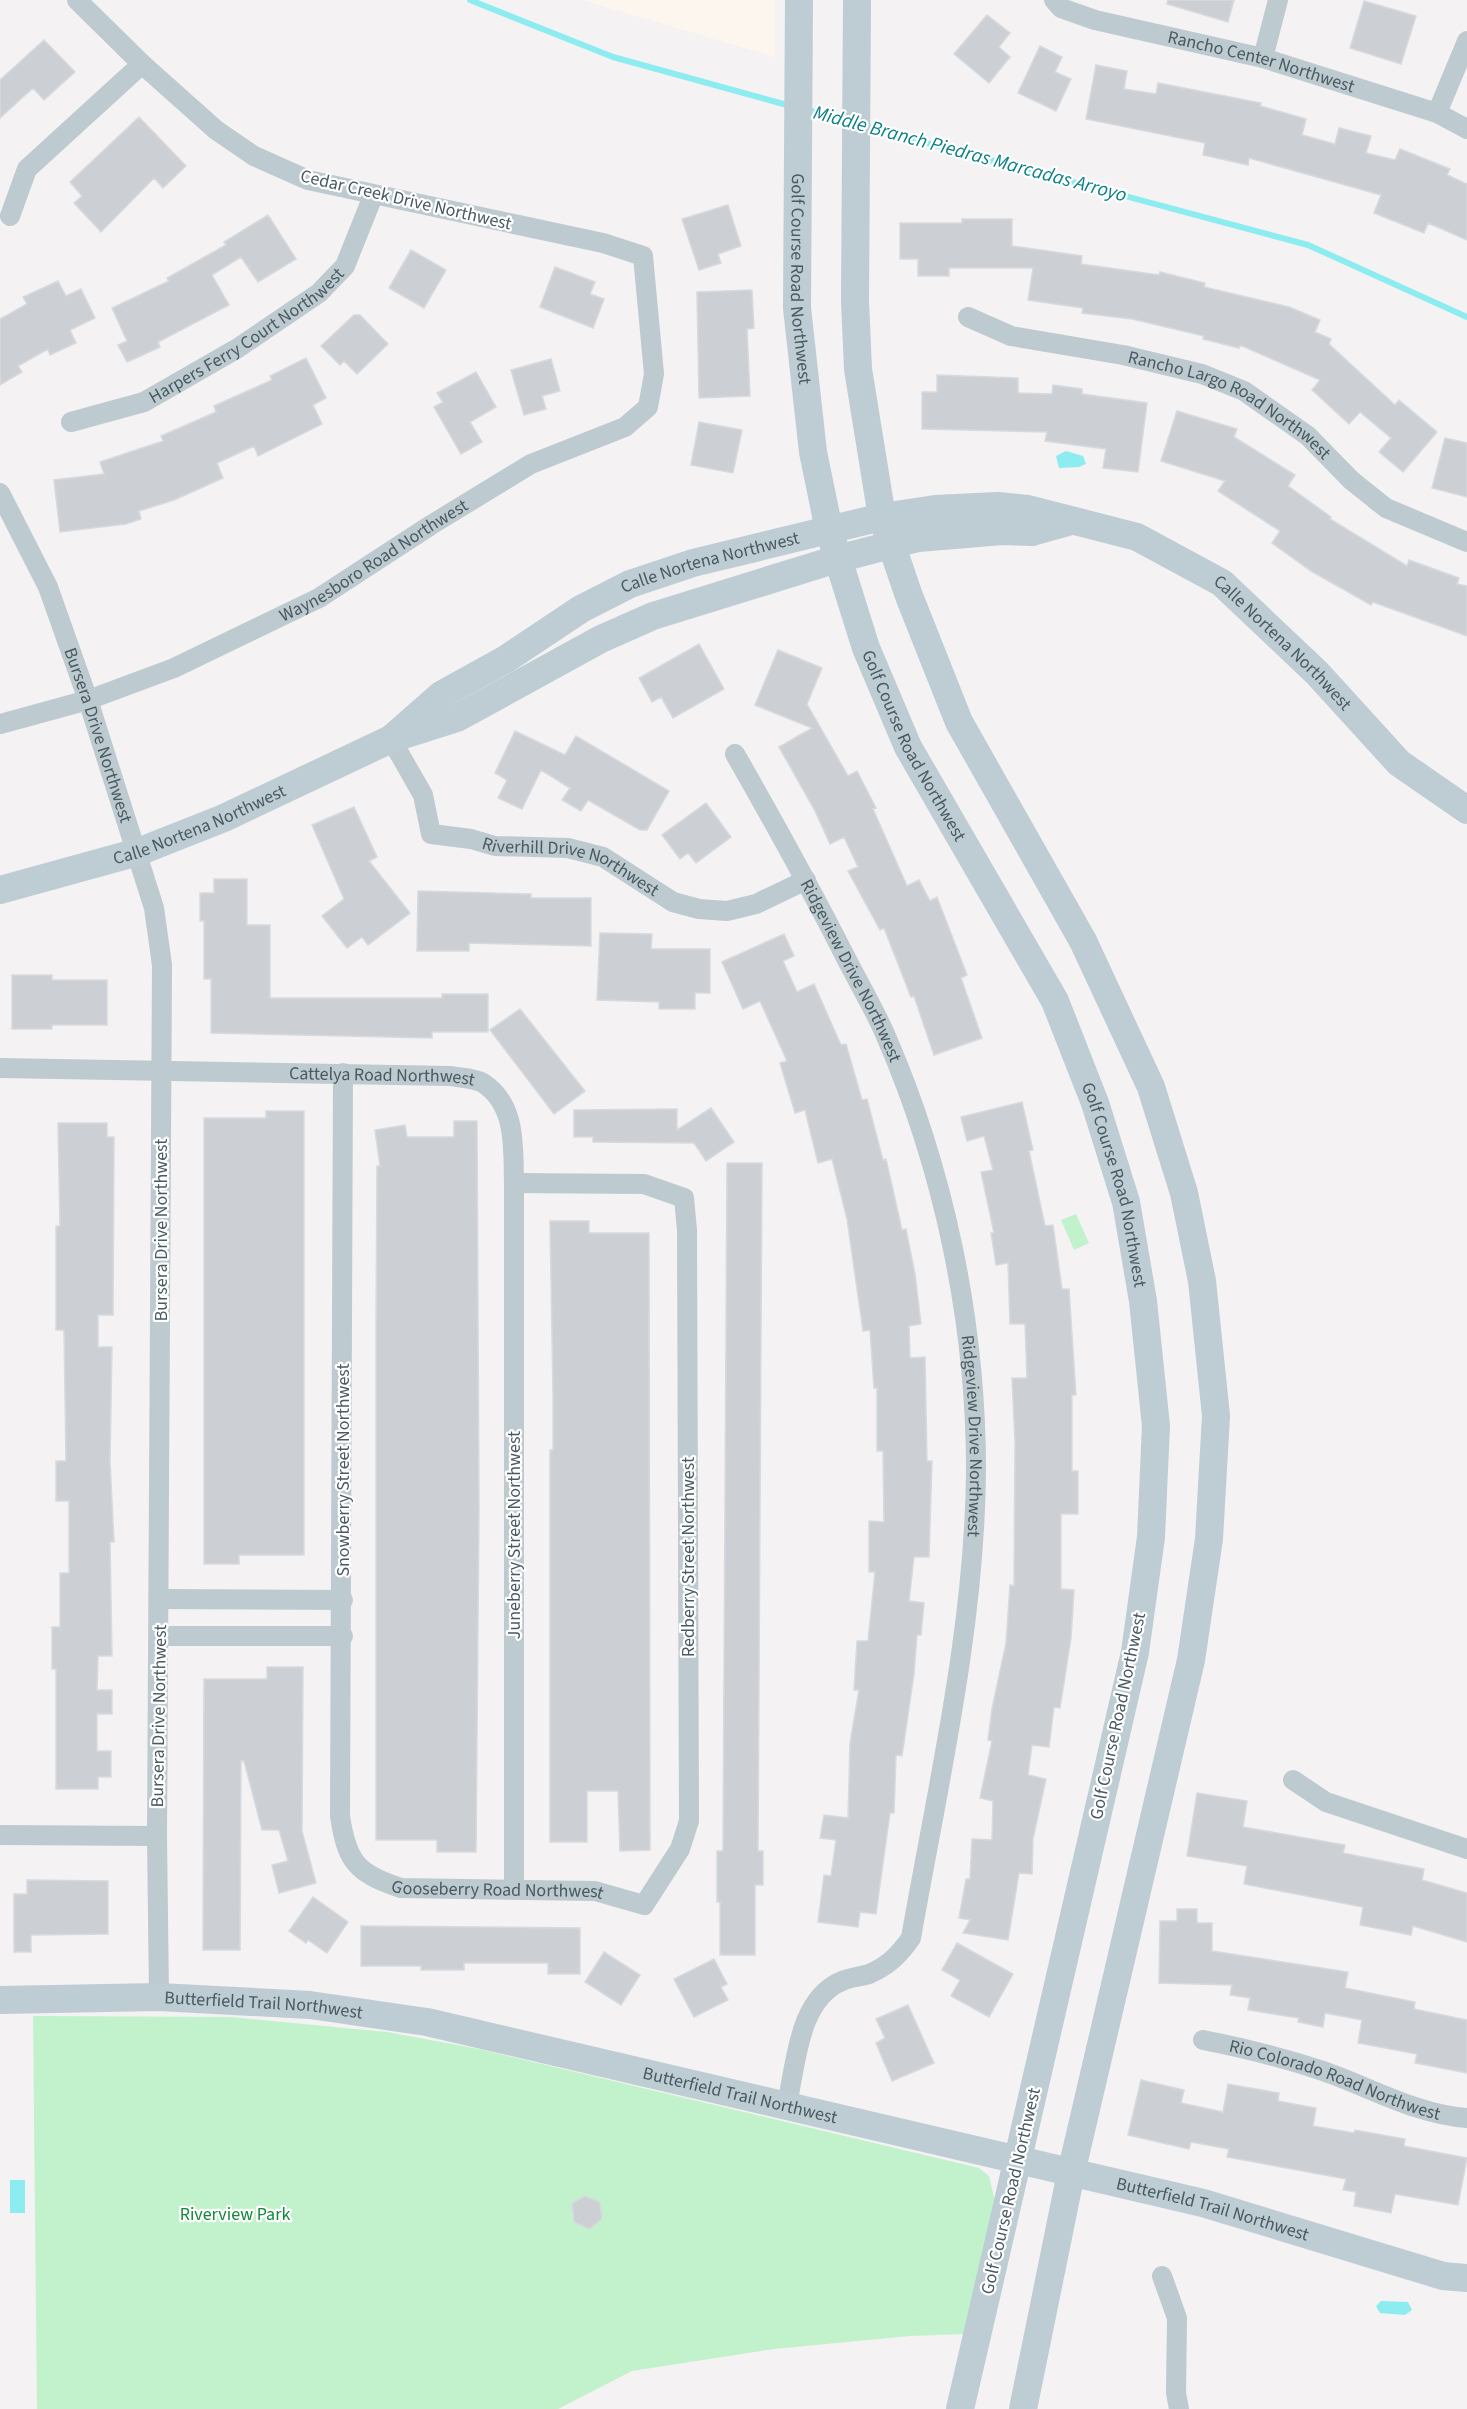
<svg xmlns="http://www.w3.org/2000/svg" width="1467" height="2409" font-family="'Source Sans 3',sans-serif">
<rect width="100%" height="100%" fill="#f4f2f3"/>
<path fill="#fdf6ee" d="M582 0H775V57Z"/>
<path fill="#c1f2cb" d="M1076 1214 1089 1243 1074 1250 1061 1220Z
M33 2016 230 2017 387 2032 479 2049 979 2168 989 2176 995 2201 964 2334 910 2336 774 2349 632 2371 558 2409H37Z"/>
<path fill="#8decf0" d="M1066 451 1083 456 1086 464 1079 467 1059 468 1056 456Z
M10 2180H25V2213H10Z
M1381 2301 1408 2302 1412 2310 1405 2315 1380 2313 1376 2306Z"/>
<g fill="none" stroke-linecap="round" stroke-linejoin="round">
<path stroke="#8decf0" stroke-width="6" d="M470 0 613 57 791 106
M807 110 849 121
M864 126 1308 245 1467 317"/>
</g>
<path fill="#ccd0d5" stroke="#d6dade" stroke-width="1.5" d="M1168 0H1234L1228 22 1167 4Z
M1364 1 1416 16 1401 64 1350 48Z
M987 15 1010 33 999 47 1010 57 989 83 954 54Z
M44 40 75 72 44 100 33 88 0 118V80Z
M1040 46 1062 57 1055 72 1071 79 1056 111 1018 93Z
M1096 65 1127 71 1124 89 1156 94 1158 83 1261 103 1260 106 1306 119 1302 135 1335 144 1339 128 1371 136 1366 153 1395 160 1400 149 1450 169 1447 175 1467 184V240L1428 223 1424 233 1374 213 1381 195 1249 158 1248 165 1203 155 1205 143 1086 119Z
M139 117 186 166 163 188 154 178 101 232 74 203 82 196 70 182Z
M728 205 741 246 718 254 721 263 699 270 682 219Z
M268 215 296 259 258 282 241 257 212 275 229 305 158 342 160 347 127 362 118 345 127 341 112 308 169 281 167 278 226 245 224 242Z
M962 219H1012V246L1082 256 1081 264 1159 275 1160 272 1205 283 1204 287 1289 307 1320 320 1315 332 1331 339 1329 344 1395 405 1399 400 1437 432 1403 472 1379 452 1391 438 1360 412 1349 424 1312 390 1320 380 1240 345 1239 348 1203 339 1204 336 1132 319 1082 313 1083 308 1028 300 1033 268H949V276H918V259H900V223H962Z
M411 250 446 270 424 308 389 288Z
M555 267 595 282 590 294 604 299 593 328 540 307Z
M58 281 66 296 81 289 95 318 70 330 76 343 50 355 48 349 18 366 22 372 0 385V319L27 304 23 297Z
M752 290 754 328 747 329 750 396 699 398 697 292Z
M354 315H360L388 344 357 374 344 361 340 365 321 346Z
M306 358 326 398 313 405 322 424 258 456 254 446 217 463 223 478 174 500 139 511 141 519 126 524 60 532 54 480 104 474 100 462 163 441 161 436 216 412 214 406 272 380 270 376Z
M551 359 560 391 542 396 546 409 524 415 511 370Z
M476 372 496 407 470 422 482 442 461 454 434 407 443 402 437 393Z
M937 375 1018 378V393L1052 394 1053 385 1082 389V394L1147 403 1138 472 1103 468 1106 449 1045 441 1047 432 922 429V392H937Z
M1177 411 1237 429 1234 437 1295 475 1288 486 1331 517 1330 519 1407 566 1409 560 1459 578 1457 584 1467 586V636L1373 602 1371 605 1311 571 1272 543 1280 531 1218 491 1225 481 1161 461Z
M699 422 742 430 733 473 691 465Z
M1445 438 1467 443V497L1432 488Z
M699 644 724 689 673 718 661 697 652 702 639 678Z
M778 650 822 668 807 704 848 776 857 771 876 808 873 809 907 886 919 880 930 901 937 897 967 975 961 978 982 1038 934 1055 914 996 911 997 884 928 880 930 848 871 858 867 844 837 830 844 815 811 779 747 812 728 755 705Z
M515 731 565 755 576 736 669 791 647 830H640L588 800 581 811 562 800 570 788 541 770 522 809 498 798 507 780 495 773Z
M706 803 731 837 696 863 688 853 680 859 662 835Z
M354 807 377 857 369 861 410 913 368 945 362 937 347 948 322 916 344 899 312 825Z
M214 879H247V925H270V998H442V994H488V1032H432V1038L211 1033V979H204V921H200V893H214Z
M418 891 531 894V898H591V946L469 943V951H417Z
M600 933 652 934 651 949H710V993H695V1009H659V1002L597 1000Z
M784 934 794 956 783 961 797 992 814 984 841 1045 846 1044 862 1100 867 1099 883 1160 886 1159 902 1230 906 1229 915 1274 921 1324 909 1326 910 1358 925 1357 927 1461H932L929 1557H914L909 1601 924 1603 921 1635H917L914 1674 902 1756 896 1755 894 1813H890L876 1914 860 1912 858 1927 818 1922 824 1875 831 1876 836 1840 820 1838 824 1815 848 1818 850 1743 859 1690H854L857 1641H868L875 1572H869V1521L884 1522 883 1451H877V1388H874L870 1330 863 1331 847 1219 832 1159 818 1163 805 1110 795 1113 780 1063 787 1061 760 1001 743 1009 722 962Z
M12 975H52V980H107V1025H52V1029H12Z
M520 1009 585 1091 554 1114 490 1030Z
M1022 1102 1033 1150 1029 1151 1045 1226 1053 1225 1062 1289H1069L1076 1395H1072V1471H1078V1514H1061V1589L1074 1590 1071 1638 1060 1708 1054 1707 1049 1747 1032 1745 1028 1775 1046 1779 1033 1839 1032 1874 1019 1873 1008 1940 963 1933 970 1920 959 1918 966 1879H970L972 1839 992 1840 993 1801 980 1798 992 1741 988 1740 992 1709 1006 1643 1010 1585 1014 1586 1015 1442 1012 1378H1027L1025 1324H1010L1008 1263 996 1265 991 1233H994L981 1172 993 1170 984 1136 967 1141 961 1117Z
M711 1108 734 1142 706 1161 694 1143 593 1142V1137H574V1110L677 1109V1130Z
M266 1111H304V1555H239V1564H204V1118H266Z
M454 1121H477L479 1508 476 1852H437V1840H376V1330L377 1166H380L375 1130 405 1125 407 1137H454Z
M58 1123H107V1137H114L113 1315H98V1347H112L110 1461 114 1542H110L112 1656H98L97 1690H112V1714H97V1751H111V1777H98V1789H56V1669H52V1627H60V1573H69V1501H56V1461H66L64 1330H56V1226H60Z
M727 1163H762L758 1851H763V1885H755V1955H720V1902H717V1851H723Z
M550 1221H589V1233H649L650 1850 620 1851 618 1791H587V1842H550V1450H553V1393Z
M267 1667H303L302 1831 316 1883 279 1893 272 1865 288 1861 279 1830H262L244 1761H241L240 1950H203L204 1679H267Z
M1197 1793 1247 1801 1243 1827 1345 1845 1343 1853 1424 1869 1422 1880 1467 1893V1942L1413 1926 1411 1935 1360 1925 1363 1907 1244 1884 1247 1866 1187 1856Z
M27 1880 108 1881V1934L31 1935V1952H14V1894H27Z
M313 1897 348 1922 327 1953 308 1940 306 1943 289 1931Z
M1177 1909H1197V1923H1212V1951L1348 1972 1345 1988 1415 2002 1414 2009 1467 2020V2073L1415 2063 1417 2054 1358 2043 1362 2020 1325 2013 1323 2027 1298 2022 1299 2018 1248 2010 1250 1998 1230 1995 1232 1985 1159 1983 1160 1921H1177Z
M361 1926 580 1928V1974H548V1963H464V1970H421V1966H361Z
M957 1943 1013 1974 989 2017 951 1996 960 1980 942 1970Z
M604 1952 640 1975 621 2005 585 1982Z
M714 1959 727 1984 721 1987 728 2000 694 2017 674 1979Z
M908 2005 934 2063 892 2081 876 2043 885 2038 876 2019Z
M1141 2080 1184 2090 1181 2103 1223 2112 1228 2084 1279 2093 1278 2101 1316 2108 1313 2126 1354 2133 1355 2130 1405 2139 1404 2146 1467 2158 1458 2205 1395 2194 1391 2213 1354 2206 1356 2192 1343 2190 1346 2179 1227 2157 1229 2149 1191 2142 1189 2149 1128 2135Z
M585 2196 600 2202 602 2219 589 2229 574 2222 572 2203Z"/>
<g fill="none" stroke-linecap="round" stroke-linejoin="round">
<g stroke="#bdcacf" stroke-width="20">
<path id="s1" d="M1054 0 1061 8 1095 20 1263 58 1437 113 1467 129"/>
<path d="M1263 58 1278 0"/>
<path d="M1437 113 1467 41"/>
<path d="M10 216 27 169 142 64"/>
<path id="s2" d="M968 317 1011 336 1123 355 1202 374 1244 391 1308 436 1351 480 1386 508 1467 542"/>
<path id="s3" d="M71 422 144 402 238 348 319 293 345 266 373 196"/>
<path id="s4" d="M0 493 48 587 88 700 154 908 162 965 157 1836 159 1997"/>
<path id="s5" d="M0 724 88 700 174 668 319 598 431 525 531 464 625 427 648 407 654 374 643 256 603 243 308 180 254 156 216 130 142 64 77 0"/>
<path id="s6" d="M391 739 423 795 431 834 471 839 495 846 568 848 603 857 673 902 699 909 727 911 756 904 806 880"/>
<path id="s7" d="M735 754C774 822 812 891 848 962 860 985 874 1009 885 1034 944 1169 976 1322 976 1470 975 1627 938 1784 911 1938 899 1955 888 1966 869 1974 860 1977 850 1977 842 1981 798 1999 796 2065 787 2104"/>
<path id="s8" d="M0 1068 451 1076C460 1078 475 1078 483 1083 517 1105 513 1148 514 1183V1888"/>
<path id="s9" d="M343 1073 340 1816C347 1863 357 1873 401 1888L595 1891 644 1905 680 1849 689 1821 687 1230 684 1198 644 1184 514 1183"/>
<path d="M160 1599 343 1600"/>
<path d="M160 1636H343"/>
<path d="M1293 1780 1326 1802 1467 1849"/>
<path d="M0 1835 157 1836"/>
<path id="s10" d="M1203 2040C1244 2048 1284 2058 1323 2071 1372 2088 1415 2114 1467 2118"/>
<path d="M1162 2276 1177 2318 1176 2393 1179 2409"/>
</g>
<g stroke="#beccd4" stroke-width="28">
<path id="s11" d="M799 0 797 308 813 452 829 530 866 648 908 747 1055 1001 1095 1103 1126 1202 1143 1301 1156 1426 1151 1537 1135 1652 960 2409"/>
<path d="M857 0 855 301 858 369 882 517 909 596 959 722 1083 941 1151 1087 1184 1193 1202 1281 1216 1416 1209 1539 1191 1660 1071 2173 1023 2409"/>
<path id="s12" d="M391 739 441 695 506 659 581 609 630 584 693 563 882 517 935 509 998 506 1028 509 1137 537 1222 583 1317 673 1399 763 1467 810"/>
<path id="s13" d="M0 890 138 852 224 818 391 739 457 718 601 639 653 616 837 559 918 538 1002 531 1032 532 1071 521"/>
<path id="s14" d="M0 2000 159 1997 310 2005 427 2022 1203 2203 1443 2276 1467 2278"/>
</g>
</g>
<g text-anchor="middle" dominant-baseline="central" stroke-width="4.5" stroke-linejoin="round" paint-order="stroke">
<g font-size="18" fill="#495a61" stroke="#fff">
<text stroke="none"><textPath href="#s1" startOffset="218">Rancho Center Northwest</textPath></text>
<text transform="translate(406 200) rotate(13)">Cedar Creek Drive Northwest</text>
<text stroke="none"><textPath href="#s11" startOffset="279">Golf Course Road Northwest</textPath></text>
<text stroke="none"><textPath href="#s3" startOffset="198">Harpers Ferry Court Northwest</textPath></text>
<text stroke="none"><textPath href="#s2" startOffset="280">Rancho Largo Road Northwest</textPath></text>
<text stroke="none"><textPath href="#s5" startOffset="410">Waynesboro Road Northwest</textPath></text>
<text stroke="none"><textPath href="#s12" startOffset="369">Calle Nortena Northwest</textPath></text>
<text stroke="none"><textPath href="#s12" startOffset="988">Calle Nortena Northwest</textPath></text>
<text stroke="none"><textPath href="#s4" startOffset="262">Bursera Drive Northwest</textPath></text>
<text stroke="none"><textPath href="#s11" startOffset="765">Golf Course Road Northwest</textPath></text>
<text stroke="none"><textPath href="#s13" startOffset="210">Calle Nortena Northwest</textPath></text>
<text stroke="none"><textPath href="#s6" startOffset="250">Riverhill Drive Northwest</textPath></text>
<text stroke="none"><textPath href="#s7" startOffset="246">Ridgeview Drive Northwest</textPath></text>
<text stroke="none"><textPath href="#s8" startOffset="382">Cattelya Road Northwest</textPath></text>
<text stroke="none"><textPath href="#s11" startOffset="1251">Golf Course Road Northwest</textPath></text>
<text transform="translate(161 1230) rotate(-90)">Bursera Drive Northwest</text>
<text stroke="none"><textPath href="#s7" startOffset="732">Ridgeview Drive Northwest</textPath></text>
<text transform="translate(343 1470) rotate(-90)">Snowberry Street Northwest</text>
<text transform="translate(514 1535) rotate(-90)">Juneberry Street Northwest</text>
<text transform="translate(688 1557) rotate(-90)">Redberry Street Northwest</text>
<text transform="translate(159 1716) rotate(-89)">Bursera Drive Northwest</text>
<text transform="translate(1118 1716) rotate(-78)">Golf Course Road Northwest</text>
<text stroke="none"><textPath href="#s9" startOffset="942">Gooseberry Road Northwest</textPath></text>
<text stroke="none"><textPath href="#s14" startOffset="264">Butterfield Trail Northwest</textPath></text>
<text stroke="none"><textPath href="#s10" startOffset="138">Rio Colorado Road Northwest</textPath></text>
<text stroke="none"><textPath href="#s14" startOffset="750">Butterfield Trail Northwest</textPath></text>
<text transform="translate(1011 2191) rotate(-77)">Golf Course Road Northwest</text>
<text stroke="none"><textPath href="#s14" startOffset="1236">Butterfield Trail Northwest</textPath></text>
</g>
<g font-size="18" fill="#15873a" stroke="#fff">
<text x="235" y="2214">Riverview Park</text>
</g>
<g font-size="20" font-style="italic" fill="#0b8084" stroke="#fff">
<text transform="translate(970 154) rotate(15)">Middle Branch Piedras Marcadas Arroyo</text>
</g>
</g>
</svg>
